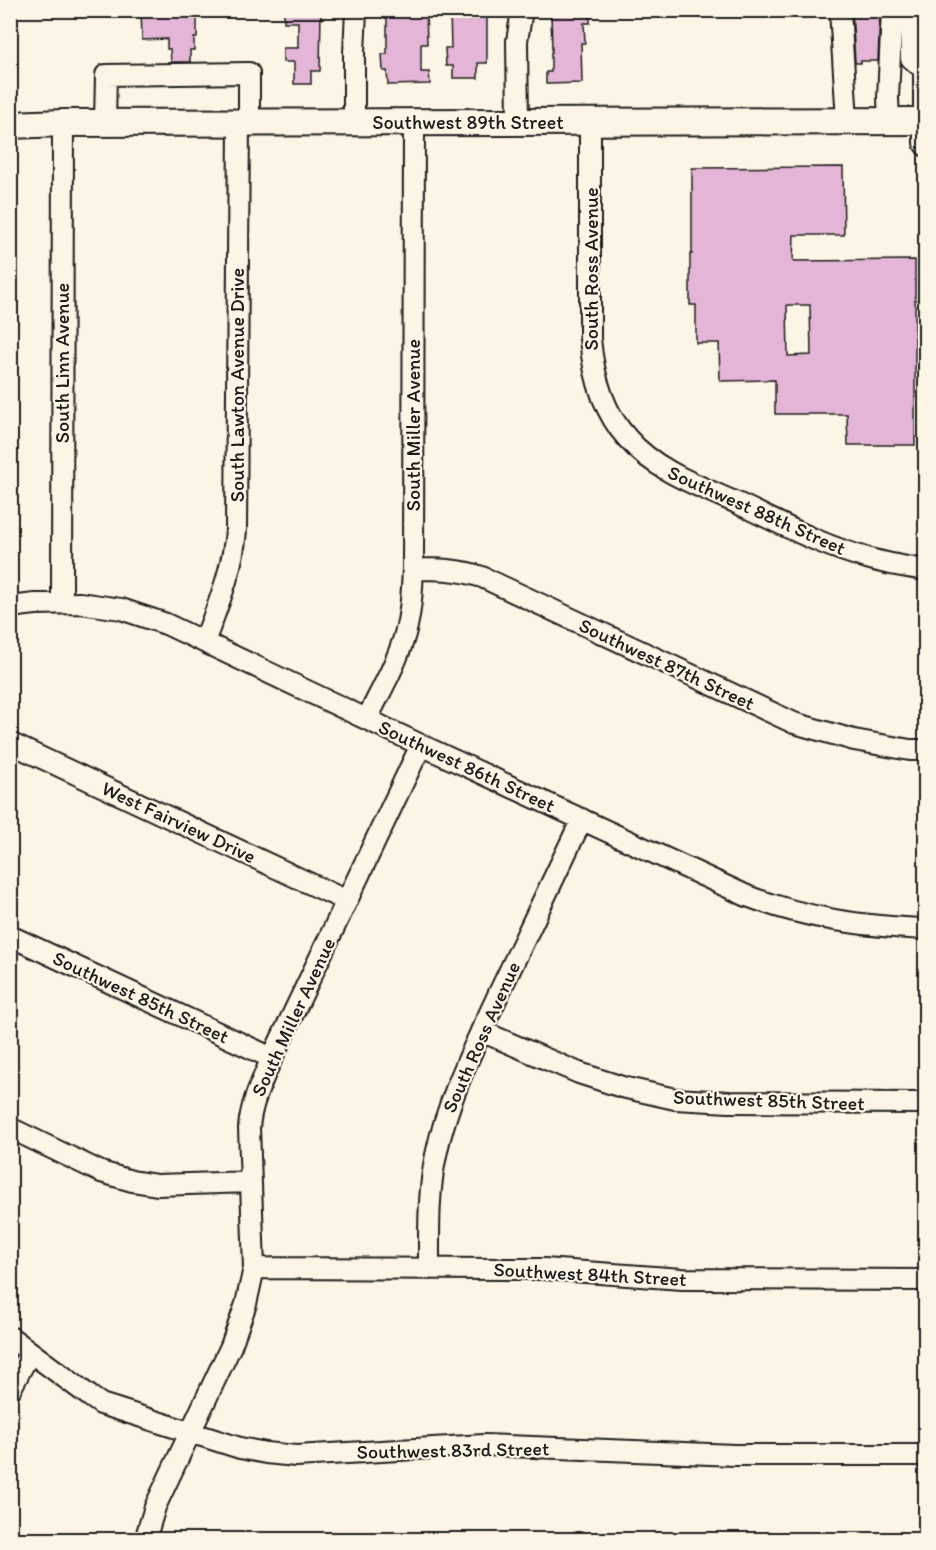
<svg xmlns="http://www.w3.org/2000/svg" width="936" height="1550" font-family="Itim,sans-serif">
<rect width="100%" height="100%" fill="#fcf5e5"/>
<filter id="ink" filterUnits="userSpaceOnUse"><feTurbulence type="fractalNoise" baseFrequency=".0167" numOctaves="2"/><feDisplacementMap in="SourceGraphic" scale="12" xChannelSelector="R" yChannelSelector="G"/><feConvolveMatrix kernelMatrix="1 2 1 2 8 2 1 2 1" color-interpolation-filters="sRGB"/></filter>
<g filter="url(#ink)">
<path fill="#e4b5d6" stroke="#1c1c1c" stroke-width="1.5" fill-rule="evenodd" d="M141 10H197V38H194V50H190V62H171L170 49H167V39L142 40Z
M284 10H321L320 71H311V84H294V62H283V48H298V22H284Z
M387 10H426L427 44H421V72H429L430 84 388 85 387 71H383L382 54H387Z
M487 10V63H478V78H453V66H446L445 48H451L450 11Z
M590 10V23H584L585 43H581L582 83 546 84V72H551V52H552L551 11Z
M852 10H880L878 61H861V63H855Z
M843 167 844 235H794L793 261 915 260V445H848L847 414H775V380L720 381 719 343H696V305H690V254H692V168ZM787 305H810L811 355 788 356Z"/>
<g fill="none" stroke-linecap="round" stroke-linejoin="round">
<g stroke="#1c1c1c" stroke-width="24">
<path id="minor" d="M840 10 847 121
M911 10V58L924 69V143L926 146
M889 121 888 98 892 10
M354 122V53L356 10
M518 122 517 41 522 10
M590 122V338C593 374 603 412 628 439 656 471 699 486 737 503 780 523 822 546 867 558 886 564 906 567 926 570
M105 123 106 75 249 73V123
M413 569C437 569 459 569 482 577L794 723 854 740 910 750H926
M62 602 63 123
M10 607 35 604 80 603 121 609 166 624 421 745 747 896C808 919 861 926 926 929
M204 642C218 605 233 570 236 530L239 123
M367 719C380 692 397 663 405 634 411 613 412 590 413 569L414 122
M10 743 347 901
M10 936 272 1058
M481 1031 579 1073 622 1087 675 1099 729 1102 926 1103
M10 1128 101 1172 132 1181 157 1185 251 1182
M254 1268 509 1269H544L682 1279 926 1280
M429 1269C429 1230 428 1192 436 1155 448 1097 475 1045 499 993 527 935 554 877 582 819
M10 1337 91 1397 101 1404 240 1448 266 1453 296 1456 484 1445 735 1455H926
M10 1390 30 1352
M145 1540 155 1507 231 1346 246 1304 254 1268 249 1128C251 1102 262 1081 272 1058L421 745"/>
</g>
<g stroke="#1c1c1c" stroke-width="30">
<path id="major" d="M10 125 63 123 926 121"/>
</g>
<use href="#minor" stroke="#fcf5e5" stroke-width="20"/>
<use href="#major" stroke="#fcf5e5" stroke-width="26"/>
</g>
</g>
<g text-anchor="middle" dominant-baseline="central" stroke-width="4.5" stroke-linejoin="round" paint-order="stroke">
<g font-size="20" fill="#1c1c1c" stroke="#fcf5e5">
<text x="468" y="122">Southwest 89th Street</text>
<text transform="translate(591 269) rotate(-90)">South Ross Avenue</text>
<text transform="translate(62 363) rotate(-90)">South Linn Avenue</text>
<text transform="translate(237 385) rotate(-90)">South Lawton Avenue Drive</text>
<text transform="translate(413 425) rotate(-90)">South Miller Avenue</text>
<text transform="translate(757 510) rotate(24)">Southwest 88th Street</text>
<text transform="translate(667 664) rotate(25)">Southwest 87th Street</text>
<text transform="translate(467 766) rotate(25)">Southwest 86th Street</text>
<text transform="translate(179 822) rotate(25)">West Fairview Drive</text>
<text transform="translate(141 997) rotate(25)">Southwest 85th Street</text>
<text transform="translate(293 1017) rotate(-65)">South Miller Avenue</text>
<text transform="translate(481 1037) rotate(-66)">South Ross Avenue</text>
<text transform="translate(769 1100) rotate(2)">Southwest 85th Street</text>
<text transform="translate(590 1274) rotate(3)">Southwest 84th Street</text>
<text transform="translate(453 1450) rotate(-1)">Southwest 83rd Street</text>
</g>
</g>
<rect width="936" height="1550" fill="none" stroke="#fcf5e5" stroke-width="36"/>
<rect x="18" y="18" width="900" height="1514" fill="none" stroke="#1c1c1c" stroke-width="2" filter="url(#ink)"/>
</svg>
